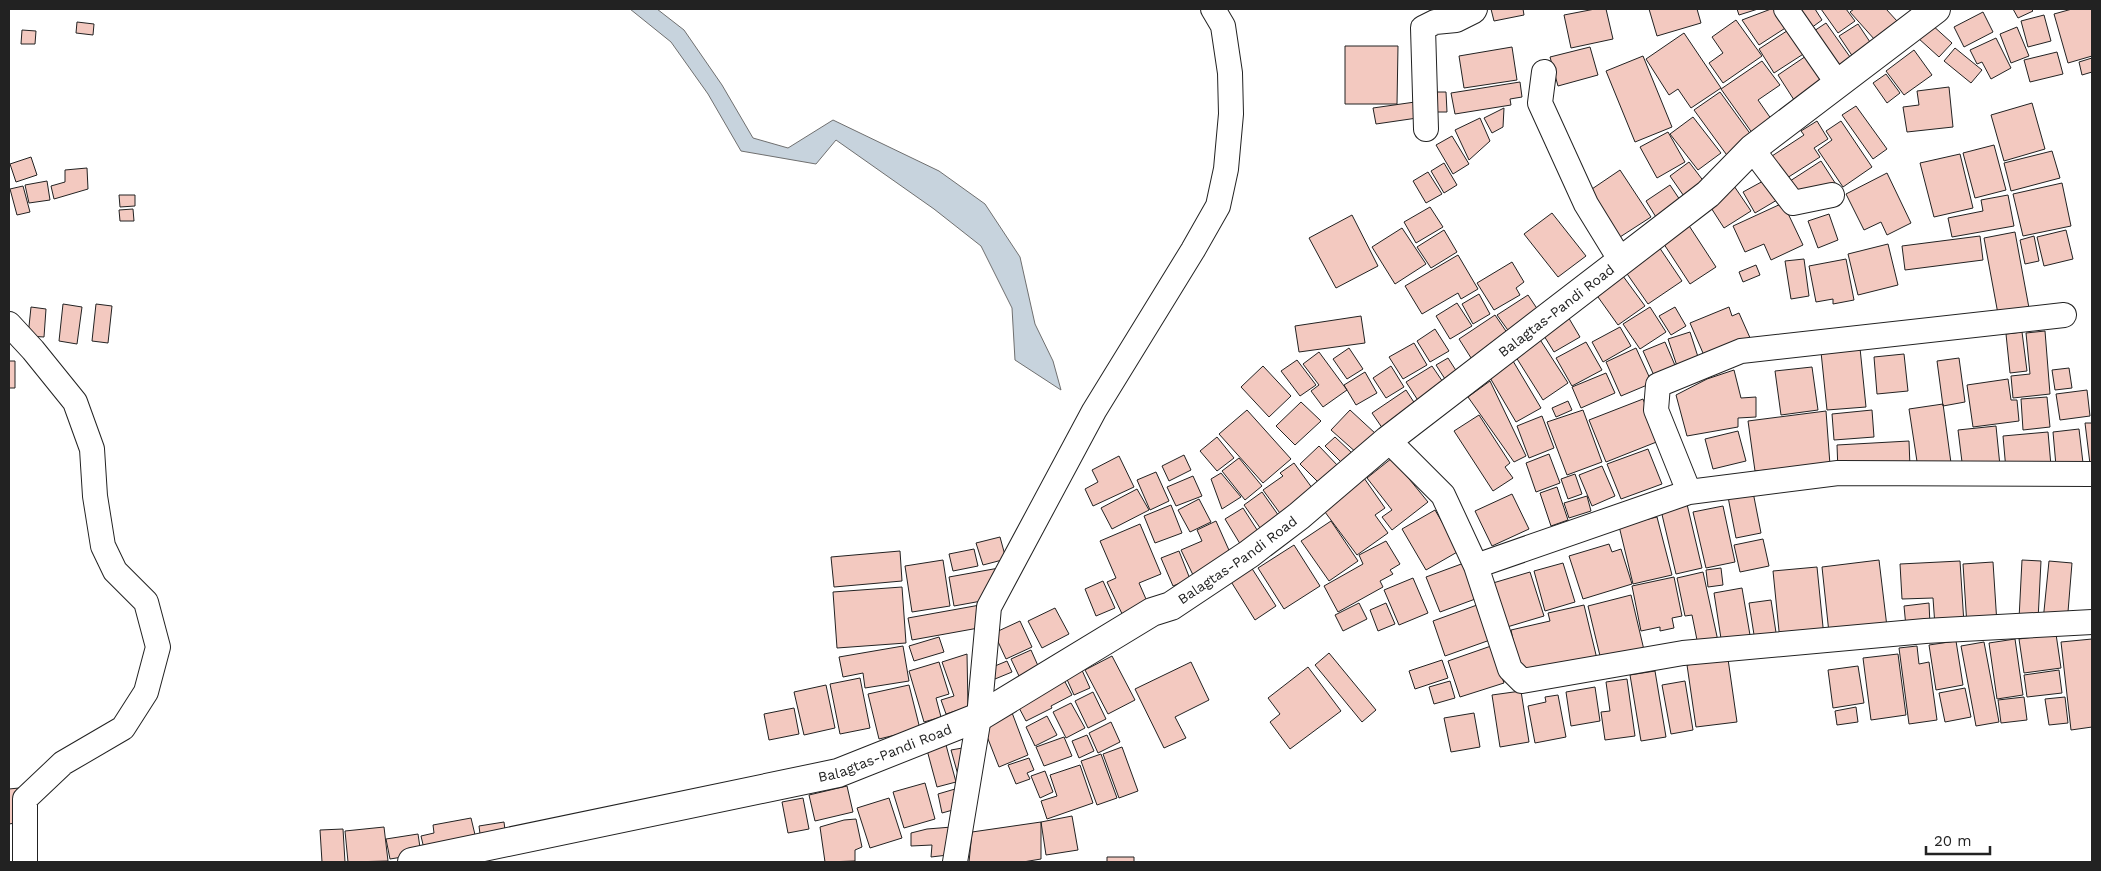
<svg xmlns="http://www.w3.org/2000/svg" width="2101" height="871" font-family="'Work Sans',sans-serif">
<rect width="100%" height="100%" fill="#fff"/>
<path fill="#c7d3dd" stroke="#6f6f6f" d="M630 9H657L684 30 722 85 753 138 788 148 833 120 939 171 985 204 1020 257 1035 324 1053 361 1061 390 1015 360 1012 308 981 246 934 209 836 140 816 164 741 151 708 94 671 42Z"/>
<path fill="#f3c9c0" stroke="#222" d="M1491 9H1523L1524 15 1494 21Z
M1595 9H1606L1613 39 1571 48 1564 15Z
M1649 9H1697L1701 23 1657 36Z
M1737 9H1758L1739 15Z
M1771 9H1781L1790 25 1759 45 1742 20Z
M1792 9H1815L1822 20 1807 31Z
M1821 9H1846L1855 21 1838 33Z
M1854 9H1886L1897 21 1875 40 1850 12Z
M2013 9H2031L2033 11 2018 18Z
M2072 9H2092V56L2068 63 2054 14Z
M1983 12 1993 32 1964 47 1954 27Z
M2044 15 2051 41 2028 47 2021 21Z
M1736 20 1762 56 1723 83 1709 63 1723 53 1712 37Z
M77 22 94 24 93 35 76 33Z
M1826 23 1855 64 1837 77 1808 35Z
M1858 24 1872 45 1853 57 1839 36Z
M1931 24 1952 43 1939 57 1918 38Z
M1793 27 1808 51 1774 73 1759 49Z
M2017 27 2029 56 2011 63 2000 34Z
M22 30 36 31 35 44H21Z
M1684 33 1721 88 1691 108 1678 89 1669 95 1646 59Z
M1996 38 2011 68 1991 79 1982 62 1977 64 1970 50Z
M1345 46H1398L1397 104H1345Z
M1512 47 1517 80 1464 88 1459 56Z
M1590 47 1598 75 1558 86 1550 57Z
M1955 48 1982 70 1971 83 1944 61Z
M1914 50 1932 75 1904 95 1886 71Z
M1812 52 1832 80 1796 103 1778 75Z
M2057 52 2063 74 2030 82 2024 60Z
M1643 56 1672 127 1635 142 1606 71Z
M2092 58V72L2082 75 2079 62Z
M1762 61 1780 85 1758 100 1774 123 1755 137 1721 89Z
M1886 74 1900 93 1887 103 1873 83Z
M1520 82 1522 97 1510 99 1511 105 1455 114 1451 93Z
M1949 87 1953 127 1907 132 1903 107 1919 105 1917 91Z
M1430 92H1446L1447 112H1430Z
M1720 92 1754 139 1729 158 1694 110Z
M1422 101 1424 117 1376 124 1373 108Z
M2032 103 2045 149 2004 161 1991 115Z
M1856 106 1887 149 1873 159 1842 115Z
M1504 108 1503 127 1492 133 1484 118Z
M1693 117 1721 153 1698 170 1670 134Z
M1480 118 1490 141 1469 160 1455 130Z
M1817 121 1828 139 1814 148 1820 157 1787 178 1772 156 1804 135 1801 131Z
M1841 121 1872 167 1843 187 1818 150 1832 140 1826 131Z
M1668 132 1685 162 1657 178 1640 147Z
M1452 136 1469 164 1453 174 1436 145Z
M1994 145 2006 190 1975 198 1963 153Z
M2052 151 2060 178 2011 191 2004 163Z
M1960 154 1973 208 1934 217 1920 163Z
M31 157 37 175 16 182 10 164Z
M1821 161 1839 189 1803 198 1790 181Z
M1689 162 1708 187 1688 202 1670 176Z
M1444 163 1457 185 1444 193 1431 171Z
M87 168 88 189 54 199 51 186 65 182V170Z
M1620 170 1651 217 1620 237 1589 191Z
M1428 172 1442 194 1426 203 1413 181Z
M1887 173 1911 223 1887 235 1881 222 1864 230 1846 194Z
M1765 180 1777 200 1755 213 1743 192Z
M47 181 50 200 29 203 25 185Z
M1732 183 1751 211 1724 228 1706 200Z
M2062 183 2071 226 2023 236 2013 194Z
M1670 185 1684 206 1659 222 1646 201Z
M23 186 30 212 17 215 10 189Z
M119 195H135V206L120 207Z
M2008 195 2014 226 1952 237 1948 218 1983 211 1981 200Z
M1783 203 1803 245 1771 260 1764 244 1745 252 1733 226Z
M1430 207 1443 227 1416 243 1404 222Z
M133 209 134 221H120L119 210Z
M1552 213 1586 256 1558 277 1524 234Z
M1829 214 1838 240 1818 248 1808 221Z
M1352 215 1378 266 1336 288 1309 238Z
M1684 218 1716 267 1690 284 1658 235Z
M1402 228 1426 264 1395 284 1372 247Z
M1444 230 1457 252 1431 268 1417 247Z
M2066 230 2073 259 2044 266 2037 237Z
M2015 232 2029 308 1998 314 1984 238Z
M1980 236 1983 260 1905 270 1902 246Z
M2034 236 2039 261 2025 264 2020 240Z
M1657 244 1682 281 1648 304 1623 268Z
M1888 244 1898 285 1858 295 1848 254Z
M1458 255 1478 289 1461 299 1458 293 1422 314 1405 286Z
M1804 259 1809 296 1791 299 1785 261Z
M1846 259 1854 300 1833 304V299L1816 302 1809 266Z
M1512 262 1524 282 1516 288 1520 295 1494 310 1477 283Z
M1756 265 1760 275 1743 282 1739 272Z
M1620 272 1645 306 1618 325 1593 290Z
M1479 294 1490 314 1473 324 1462 304Z
M1528 295 1540 313 1510 333 1497 315Z
M1457 303 1472 326 1450 339 1436 316Z
M63 304 82 307 77 344 59 341Z
M96 304 112 306 108 343 92 341Z
M31 307 46 309 44 337 28 336Z
M1650 307 1666 332 1640 349 1623 324Z
M1675 307 1686 326 1671 335 1659 316Z
M1729 307 1732 316 1739 313 1751 340 1706 360 1690 323Z
M1495 315 1510 337 1473 361 1459 339Z
M1567 315 1580 337 1554 352 1541 331Z
M1361 316 1365 343 1299 352 1295 326Z
M1620 327 1631 346 1603 362 1592 342Z
M1435 329 1449 351 1430 362 1417 341Z
M2045 331 2050 394 2013 398 2011 376 2030 374 2026 333Z
M1690 332 1699 360 1677 366 1668 339Z
M2022 332 2027 371 2010 373 2006 334Z
M1539 338 1568 383 1543 400 1514 354Z
M1586 342 1602 370 1572 386 1556 358Z
M1665 342 1677 370 1656 380 1643 351Z
M1414 343 1427 365 1403 379 1389 357Z
M1349 348 1363 369 1347 379 1333 359Z
M1636 348 1652 383 1621 396 1606 362Z
M1860 348 1866 407 1827 410 1821 352Z
M1319 352 1347 390 1323 407 1311 391 1319 385 1303 364Z
M1904 354 1908 391 1877 394 1874 357Z
M1448 358 1457 372 1445 379 1436 365Z
M1959 358 1965 402 1943 406 1937 361Z
M1297 360 1316 385 1300 396 1281 371Z
M9 361H15V388H9Z
M1513 361 1541 408 1516 422 1489 376Z
M1263 366 1291 396 1269 417 1241 387Z
M1391 366 1404 387 1386 398 1373 378Z
M1432 366 1447 388 1421 405 1406 382Z
M1812 367 1818 410 1781 415 1775 371Z
M2069 368 2072 388 2055 390 2052 370Z
M1734 370 1741 398 1756 397V417L1738 418V427L1687 436 1676 395 1707 379Z
M1365 372 1377 393 1356 405 1344 385Z
M1606 373 1615 393 1581 408 1572 387Z
M2008 379 2011 400H2017L2019 421 1973 427 1967 385Z
M1490 381 1526 456 1514 462 1468 397Z
M1406 390 1419 410 1385 432 1372 413Z
M2087 390 2090 416 2060 420 2056 394Z
M2047 397 2050 427 2023 430 2021 399Z
M1643 399 1659 441 1606 462 1589 420Z
M1568 401 1572 410 1556 417 1552 408Z
M1301 402 1321 421 1295 445 1276 426Z
M1943 404 1951 463 1918 468 1909 409Z
M1247 410 1291 459 1263 483 1219 434Z
M1350 410 1376 434 1358 454 1331 430Z
M1583 410 1602 462 1567 475 1547 422Z
M1872 410 1874 437 1834 440 1832 414Z
M1826 411 1830 465 1755 471 1748 421Z
M1479 415 1510 463 1505 467 1513 478 1493 491 1454 431Z
M1542 416 1554 448 1529 458 1517 426Z
M2085 423H2092V464H2090Z
M1996 426 2000 466 1963 470 1958 430Z
M2079 429 2083 463 2056 466 2053 432Z
M1738 431 1746 461 1713 469 1705 439Z
M2048 432 2051 466 2006 470 2003 436Z
M1217 437 1234 458 1217 471 1200 451Z
M1335 437 1352 453 1342 463 1325 446Z
M1909 441 1910 467 1838 471 1837 445Z
M1319 446 1339 467 1320 484 1300 464Z
M1648 449 1662 484 1621 499 1607 464Z
M1549 454 1560 483 1536 492 1526 463Z
M1184 455 1191 470 1169 481 1162 466Z
M1119 456 1134 487 1093 506 1085 489 1098 482 1092 470Z
M1239 458 1262 486 1245 500 1222 471Z
M1392 458 1428 502 1392 530 1382 517 1392 510 1367 478Z
M1294 463 1315 492 1282 516 1263 490 1283 476 1280 473Z
M1602 466 1615 496 1592 506 1579 475Z
M1156 472 1169 501 1150 510 1137 480Z
M1221 473 1241 497 1222 509 1211 479Z
M1575 474 1582 494 1568 499 1561 479Z
M1193 476 1202 496 1176 506 1167 487Z
M1364 478 1385 508 1375 515 1388 533 1357 555 1322 508Z
M1557 487 1568 520 1551 526 1540 493Z
M1137 489 1149 510 1112 529 1101 508Z
M1262 492 1281 519 1263 532 1244 505Z
M1753 492 1761 533 1736 538 1728 497Z
M1512 494 1529 529 1492 546 1475 511Z
M1587 496 1591 511 1569 518 1564 503Z
M1199 499 1211 522 1190 532 1178 510Z
M1686 500 1702 568 1676 574 1660 506Z
M1171 505 1182 533 1155 543 1144 516Z
M1723 506 1735 562 1706 568 1693 512Z
M1243 508 1261 536 1242 547 1225 519Z
M1435 510 1459 551 1426 570 1402 529Z
M1657 517 1672 575 1633 584 1619 526Z
M1216 521 1232 557 1193 575 1181 550 1202 541 1197 530Z
M1331 521 1358 561 1329 581 1301 541Z
M1140 524 1161 574 1139 583 1149 606 1124 618 1107 582 1116 578 1100 541Z
M1000 537 1006 559 983 565 976 543Z
M1763 539 1769 566 1740 572 1734 545Z
M1386 541 1400 564 1390 570 1393 574 1380 581 1383 587 1338 612 1324 586 1363 564 1359 555Z
M1609 544 1612 552 1621 549 1632 584 1583 599 1569 556Z
M1294 545 1320 586 1284 609 1258 568Z
M974 549 978 566 953 571 949 554Z
M900 551 902 581 834 587 831 557Z
M1179 551 1190 579 1173 586 1161 558Z
M943 560 950 606 912 612 905 566Z
M1879 560 1887 627 1829 633 1822 567Z
M2022 560 2041 561 2038 620 2019 619Z
M1960 561 1964 624 1935 626 1933 598 1902 599 1900 564Z
M2049 561 2072 563 2067 624 2043 621Z
M1993 562 1997 624 1967 626 1963 564Z
M1464 563 1478 598 1440 612 1426 577Z
M1563 563 1575 602 1545 611 1534 571Z
M1251 567 1276 606 1255 620 1230 580Z
M1817 567 1824 637 1780 641 1773 571Z
M999 568 987 600 954 606 949 577Z
M1721 568 1723 585 1708 587 1706 570Z
M1530 572 1544 616 1507 627 1493 583Z
M1703 572 1718 641 1698 645 1692 615 1685 616 1677 578Z
M1674 577 1682 616 1672 618 1674 628 1660 631V627L1641 631 1632 586Z
M1413 578 1428 613 1399 625 1384 590Z
M1103 581 1115 608 1096 616 1085 589Z
M902 587 906 643 837 648 833 592Z
M1742 588 1751 641 1722 645 1714 593Z
M1631 595 1644 650 1601 660 1588 606Z
M1771 600 1777 639 1755 641 1749 603Z
M1359 603 1367 619 1343 631 1335 615Z
M1386 603 1395 624 1378 631 1370 610Z
M1929 603 1930 625 1906 627 1904 606Z
M980 605 984 627 912 640 908 618Z
M1477 605 1490 640 1445 656 1433 621Z
M1584 605 1597 659 1521 676 1511 630 1550 621 1548 613Z
M1055 608 1069 634 1042 648 1028 621Z
M1020 621 1032 647 1006 659 994 633Z
M2056 634 2061 668 2024 673 2019 639Z
M939 637 944 652 914 661 909 646Z
M2015 639 2023 695 1997 699 1989 643Z
M2092 639V727L2071 730 2061 642Z
M1956 641 1963 685 1936 690 1929 645Z
M1984 642 1999 722 1976 726 1961 646Z
M903 646 909 681 865 688 863 673 843 677 839 657Z
M1491 646 1504 683 1460 697 1448 661Z
M1917 646 1919 664 1929 662 1937 720 1909 724 1899 648Z
M1031 650 1039 668 1019 676 1011 659Z
M1329 653 1376 710 1362 722 1315 665Z
M967 654 968 707 946 714 941 700 954 696 942 662Z
M1898 654 1906 715 1871 720 1863 658Z
M1112 656 1135 700 1108 714 1085 670Z
M1728 659 1737 722 1696 727 1687 665Z
M1442 660 1448 678 1415 689 1409 671Z
M1007 661 1012 672 995 679 990 668Z
M939 662 949 694 936 698 941 717 924 722 909 671Z
M1191 662 1209 700 1175 717 1186 738 1164 748 1135 689Z
M1858 666 1864 703 1833 708 1828 670Z
M1308 667 1341 711 1290 749 1270 722 1280 714 1268 698Z
M1081 668 1090 688 1074 695 1065 675Z
M2059 670 2062 693 2027 697 2024 675Z
M1655 671 1666 737 1641 741 1630 675Z
M860 678 870 728 840 734 830 684Z
M1627 679 1635 736 1605 740 1601 712 1610 711 1606 682Z
M1064 680 1072 695 1051 706 1052 708 1026 721 1017 704Z
M1450 681 1455 698 1434 704 1429 687Z
M1685 681 1693 730 1671 734 1662 685Z
M826 685 835 728 804 735 794 692Z
M909 685 920 729 879 739 868 694Z
M1595 687 1600 721 1571 726 1566 692Z
M1965 688 1971 717 1945 722 1939 693Z
M1521 691 1529 742 1500 747 1492 695Z
M1093 692 1106 719 1088 728 1075 701Z
M1558 695 1566 737 1535 743 1528 706 1546 702 1545 697Z
M2024 697 2027 720 2001 723 1998 700Z
M2065 697 2068 723 2049 725 2045 699Z
M1071 703 1085 728 1066 738 1053 712Z
M1856 707 1858 722 1837 725 1835 711Z
M794 708 799 734 769 740 764 714Z
M1011 710 1028 755 999 767 981 721Z
M1474 713 1480 747 1451 752 1444 718Z
M1047 716 1057 735 1035 746 1026 727Z
M1111 722 1120 742 1098 753 1089 733Z
M1087 735 1094 751 1079 758 1072 741Z
M1064 737 1072 756 1044 766 1036 747Z
M946 745 956 782 937 787 927 750Z
M968 747 962 789 951 750Z
M1122 747 1138 791 1119 798 1103 754Z
M1101 754 1117 798 1097 805 1081 761Z
M1029 758 1034 770 1027 773 1030 779 1016 784 1008 765Z
M1080 765 1093 803 1047 819 1041 801 1057 796 1050 775Z
M1045 771 1053 792 1040 798 1031 776Z
M925 783 935 819 904 828 893 792Z
M847 786 853 812 815 821 809 795Z
M19 788 22 822 9 824V789Z
M955 789 960 808 942 813 938 794Z
M803 798 809 829 788 833 782 802Z
M889 798 902 838 870 848 857 808Z
M1072 816 1078 850 1046 855 1041 822Z
M471 818 477 843 425 853 421 836 434 833 433 825Z
M856 819 862 847 855 850V861L825 862 820 827 844 820Z
M504 822 506 838 481 842 479 826Z
M1041 822V859L1023 862H969L972 832Z
M384 827 388 861 348 862 345 831Z
M952 827 948 855 931 857 932 845 911 846V833L927 829Z
M343 829 345 862H322L320 830Z
M418 834 421 854 390 859 386 839Z
M1107 857H1134V862H1107Z"/>
<g fill="none" stroke-linecap="round" stroke-linejoin="round">
<g stroke="#222" stroke-width="26">
<path id="minor" d="M1786 9 1838 84
M1544 72 1540 103 1586 204 1621 261
M1426 129 1423 28 1435 22 1456 20 1474 11 1475 9
M1752 149 1793 203 1832 195
M9 324 33 350 75 402 92 449 95 496 103 546 115 571 146 602 158 647 146 692 123 728 63 763 25 799V862
M1388 440 1443 495 1476 566 1510 669 1522 681 1683 653 1925 631 2092 622
M1689 492 1656 410 1658 385 1741 351 2064 315
M1476 566 1689 492 1838 473 2092 474
M955 862 979 717 989 607 1094 411 1193 250 1218 206 1226 169 1231 114 1230 73 1223 26 1213 9"/>
</g>
<g stroke="#222" stroke-width="30">
<g id="major">
<path id="s1" d="M412 862 838 773 979 717 1152 612 1171 606 1249 554 1299 516 1388 440 1708 194 1752 149 1936 9"/>
</g>
</g>
<use href="#minor" stroke="#fff" stroke-width="24"/>
<use href="#major" stroke="#fff" stroke-width="28"/>
</g>
<g text-anchor="middle" dominant-baseline="central" stroke-width="4" stroke-linejoin="round" paint-order="stroke">
<g font-size="14" fill="#222" stroke="#fff">
<text stroke="none"><textPath href="#s1" startOffset="1295">Balagtas-Pandi Road</textPath></text>
<text stroke="none"><textPath href="#s1" startOffset="890">Balagtas-Pandi Road</textPath></text>
<text stroke="none"><textPath href="#s1" startOffset="486">Balagtas-Pandi Road</textPath></text>
</g>
</g>
<rect width="2101" height="871" fill="none" stroke="#222222" stroke-width="20"/>
<path d="M1926 846v8h64v-8" fill="none" stroke="#222222" stroke-width="2.5"/>
<text x="1934" y="846" font-size="15" fill="#222222" stroke="#ffffff" stroke-width="4" paint-order="stroke">20 m</text>
</svg>
